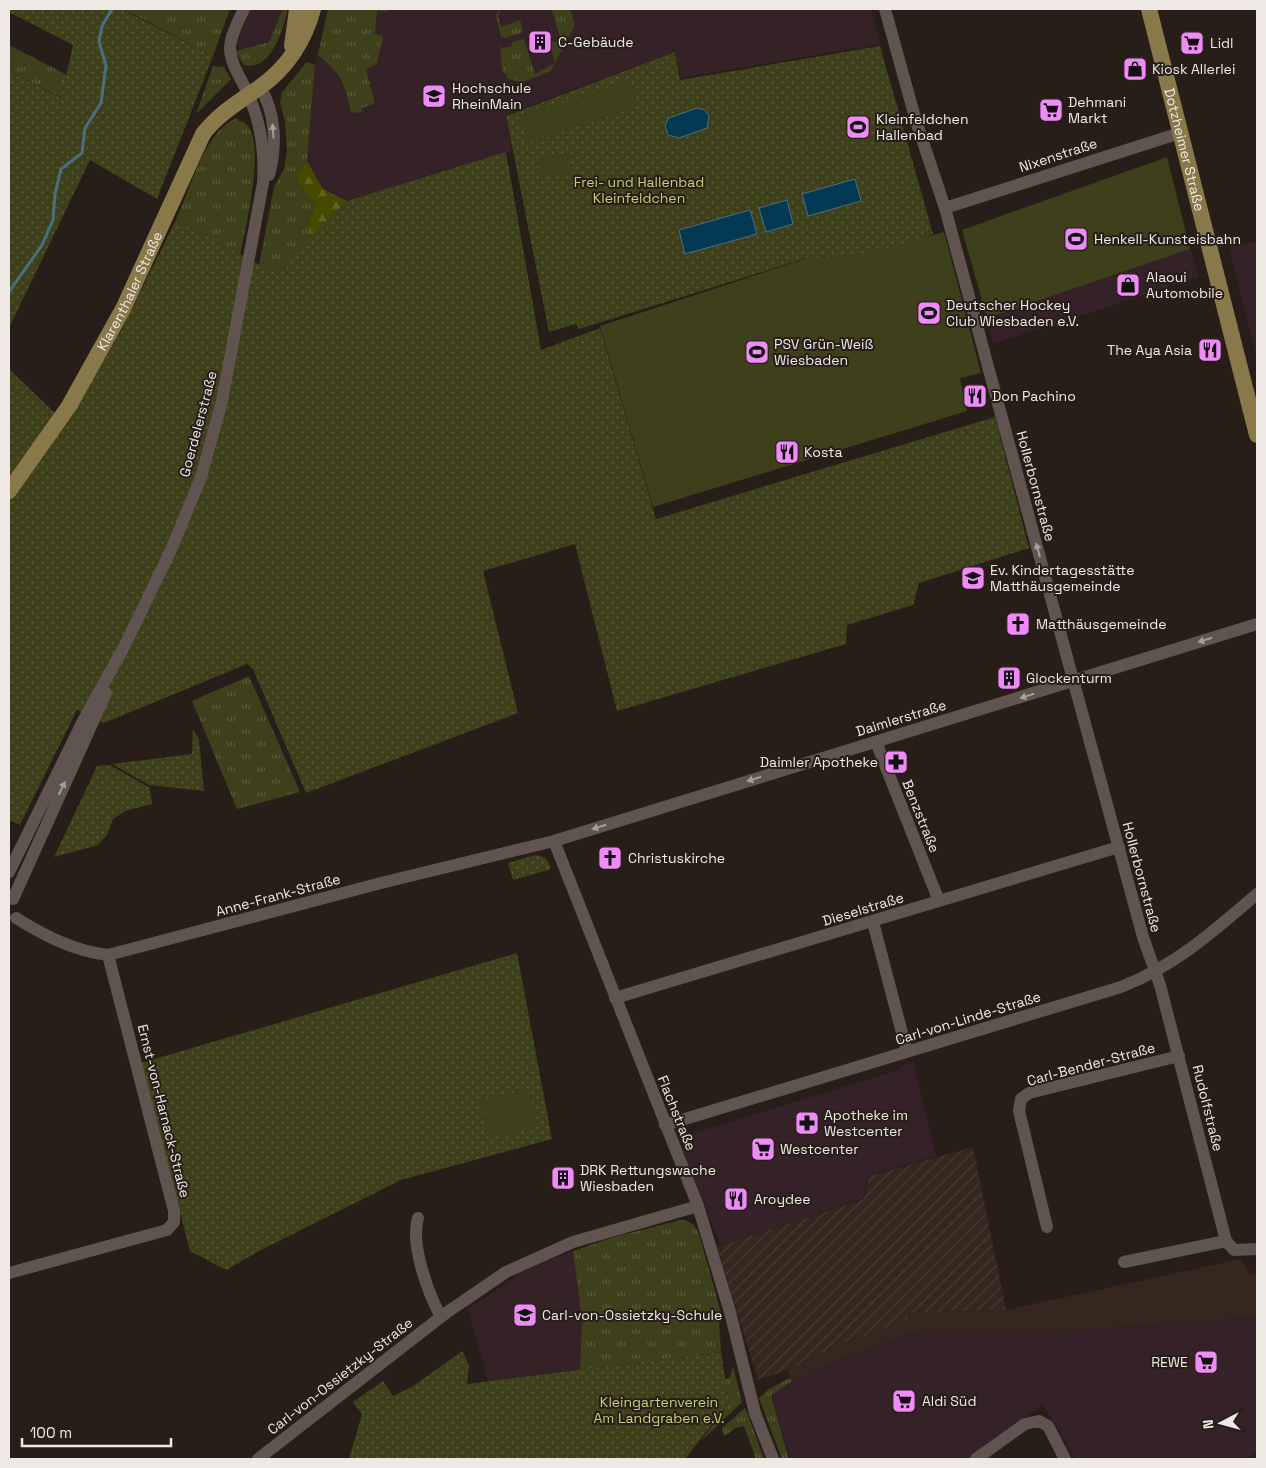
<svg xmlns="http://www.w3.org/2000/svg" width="1266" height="1468" font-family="'Space Grotesk',sans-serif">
<defs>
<pattern id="industrial-furrows" width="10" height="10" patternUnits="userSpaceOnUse" patternTransform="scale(1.25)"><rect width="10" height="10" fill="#35261e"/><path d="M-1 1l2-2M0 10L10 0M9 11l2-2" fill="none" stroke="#493b34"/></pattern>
<pattern id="grass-tufts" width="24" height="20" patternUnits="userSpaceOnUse" patternTransform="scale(1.25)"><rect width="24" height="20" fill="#3d401a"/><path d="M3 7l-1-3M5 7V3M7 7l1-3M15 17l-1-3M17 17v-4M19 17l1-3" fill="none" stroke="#595c3b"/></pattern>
<pattern id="forest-firs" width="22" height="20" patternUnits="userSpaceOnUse" patternTransform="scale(1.25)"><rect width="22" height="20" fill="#464900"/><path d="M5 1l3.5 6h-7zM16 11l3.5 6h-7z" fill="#616325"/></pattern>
<pattern id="park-dots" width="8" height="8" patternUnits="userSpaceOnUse" patternTransform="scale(1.25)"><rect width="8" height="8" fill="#3d401a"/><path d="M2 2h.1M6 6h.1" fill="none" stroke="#595c3b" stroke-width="1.8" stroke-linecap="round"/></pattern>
</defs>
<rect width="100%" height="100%" fill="#271e19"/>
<path fill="#342228" d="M250 9H283L269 42 239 49 237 44Z
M1257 241V358L1229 248Z
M1190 249 1199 277 993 344 987 318Z
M913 1062 936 1156 868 1175 863 1198 721 1246 685 1156 683 1145 685 1138 690 1134 899 1070 900 1066Z
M1257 1317V1453L1245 1459H1076L1043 1405 967 1459H790L771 1394 792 1381 846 1357 914 1332 1066 1331Z"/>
<path fill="url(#industrial-furrows)" d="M973 1147 1006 1310 908 1313 909 1320 844 1343 787 1370 758 1380 717 1247 864 1199 869 1176Z"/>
<path fill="#352226" d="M328 9H871L881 44 681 78 675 52 505 115 512 151 347 201 323 189 307 161 315 65Z
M573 1251 582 1320 580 1370 488 1381 468 1309 531 1267Z"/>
<path fill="#35261e" d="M1241 1259 1250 1274H1257V1317L1066 1331 914 1332 846 1357 792 1381 787 1370 844 1343 909 1320 907 1313 1006 1310Z"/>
<path fill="url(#grass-tufts)" d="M130 9H230L213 56 129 12Z
M283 9H287V12C283 30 271 72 244 65L235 51 269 42Z
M328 9H388V12L377 11 375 34 383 36 377 64 366 69 375 103 362 108V112L351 113C345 84 342 74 318 55Z
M500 9 498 17 501 27 520 20 523 32 506 38 501 37 496 15Z
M551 9H570L575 25 551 71 523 82 508 79 502 69 500 45 502 48 512 46V42L524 39 535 74 555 63 550 43 561 40Z
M9 45 67 75 62 98 9 71Z
M307 62 315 65 307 161 296 179 315 206 307 224 312 237 275 273 259 265 274 187 284 169 287 152 285 122 280 103 282 92Z
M213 66 224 67 231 79 196 114Z
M238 118 239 121C272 124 244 233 240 255L176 220C190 191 205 128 238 118Z
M249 676 300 792 237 809 192 701Z
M681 1220C691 1220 697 1227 700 1237L723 1320 719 1323 721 1352 580 1370 582 1320 573 1251 614 1237Z
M733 1366 742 1402 701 1441 729 1403 725 1380 730 1377Z
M790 1378 792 1381 771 1395 788 1456V1459H782L759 1398 769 1389Z
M745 1408 747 1412 764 1459H756L744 1426 736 1428 724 1436 722 1428Z"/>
<path fill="url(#forest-firs)" d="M307 161 323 189 347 201 312 237 307 224 315 206 296 179Z"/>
<path fill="url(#park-dots)" d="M9 9H130L129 13 213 56 157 199 90 160 9 328V71L61 98 73 45 9 12Z
M880 46 933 234C896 253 848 259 807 258L579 329 576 324 549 332 506 116 675 52 680 80Z
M506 152 541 350 600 328 656 519 995 417 1029 548 919 583 913 605 847 625 846 644 617 711 575 544 483 571 518 713 306 793 253 669 247 664 104 723 77 710 20 825 9 820V369L66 424 123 327 176 220 275 273 347 201Z
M193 729 199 740 204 791 149 785 112 764 192 754Z
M110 765 150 788 152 804 125 811 113 819 107 835 98 845 54 857 97 766Z
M535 855C545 856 548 859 551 869L513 880 508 863Z
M517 953 552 1139 401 1180 259 1251 226 1270 190 1251 141 1063Z
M462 1351 469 1365 467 1384 721 1352 729 1403 685 1459H349L362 1414 353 1402 383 1381 393 1396 415 1385Z"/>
<path fill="#3d401a" d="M629 80 638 106 528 144 519 117Z
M570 152 573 173 541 178 537 158Z
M1167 157 1190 249 987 318 962 230Z
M944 232 981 373 960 378 967 411 653 507 600 326 808 258C856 259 898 245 944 232Z
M529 1089 538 1127 488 1139 480 1101Z"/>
<path fill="#043954" stroke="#4a6e80" d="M697 108 705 110 709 116 707 128 679 138 668 135 665 125 669 118Z
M855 179 861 201 808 216 802 194Z
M787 200 793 224 766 232 759 208Z
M750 210 757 234 685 254 679 230Z"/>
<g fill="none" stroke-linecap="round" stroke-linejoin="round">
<path stroke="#4a6e80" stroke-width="3" d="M9 292 42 245 53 220 55 194 61 169 82 153 85 128 101 103 106 65 99 42 102 26 112 9"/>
<path stroke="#5f544f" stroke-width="12" d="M885 9 916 121 945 208 1143 937 1160 985 1226 1241 1234 1250 1257 1249
M260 87C276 113 277 146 269 175
M945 208 1180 133
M876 742 939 901
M554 841 698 1206 730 1312 755 1413 773 1459
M9 872 83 721 124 647 171 550 201 477 222 401 263 183C265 153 261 124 249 96 243 81 231 66 230 49 230 36 239 20 244 9
M13 899 106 693
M16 918C45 936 74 951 108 955L381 883 554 841 1257 624
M873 922 907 1052
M615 998 1119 847
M665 1125 1121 987C1176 965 1213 932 1257 894
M418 1218C410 1244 428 1293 441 1317
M1047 1227 1019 1111 1021 1099 1029 1093 1179 1056
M1124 1262 1226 1241
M9 1273 167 1230 174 1222V1211L108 955
M258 1459 446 1313 506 1272 573 1242 698 1206
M976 1459 1025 1424 1039 1421 1048 1426 1065 1459"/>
<g stroke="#89784a" stroke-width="16">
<path id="s1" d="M1149 9 1257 435"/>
<path d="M292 46 297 9"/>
<path id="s2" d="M9 491 69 406 123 309 203 134C218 114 239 102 260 87 287 68 305 40 313 9"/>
</g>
</g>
<defs><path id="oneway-solid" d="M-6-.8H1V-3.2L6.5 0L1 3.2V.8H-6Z" transform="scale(1.25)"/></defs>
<g fill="#a79e9a">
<use href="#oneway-solid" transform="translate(273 131) rotate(-94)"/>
<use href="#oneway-solid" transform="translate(1038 550) rotate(-105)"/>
<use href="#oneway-solid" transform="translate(1205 640) rotate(162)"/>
<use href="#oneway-solid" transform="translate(1027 696) rotate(163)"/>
<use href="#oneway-solid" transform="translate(754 779) rotate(163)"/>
<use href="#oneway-solid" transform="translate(62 788) rotate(-64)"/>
<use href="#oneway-solid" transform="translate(599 827) rotate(163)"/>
</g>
<defs>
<g id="building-square" transform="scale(1.25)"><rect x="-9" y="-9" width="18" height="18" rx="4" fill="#ef8bf7" stroke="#271e19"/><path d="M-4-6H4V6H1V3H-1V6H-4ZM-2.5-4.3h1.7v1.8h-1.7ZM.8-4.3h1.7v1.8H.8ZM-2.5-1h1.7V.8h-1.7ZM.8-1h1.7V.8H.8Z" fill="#111"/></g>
<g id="supermarket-square" transform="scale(1.25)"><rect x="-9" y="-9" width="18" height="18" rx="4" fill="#ef8bf7" stroke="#271e19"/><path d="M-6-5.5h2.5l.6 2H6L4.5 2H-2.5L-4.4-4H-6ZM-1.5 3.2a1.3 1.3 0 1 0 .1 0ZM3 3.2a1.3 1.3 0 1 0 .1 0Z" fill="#111"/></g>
<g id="shop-square" transform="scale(1.25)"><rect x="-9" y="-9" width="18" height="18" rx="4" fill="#ef8bf7" stroke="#271e19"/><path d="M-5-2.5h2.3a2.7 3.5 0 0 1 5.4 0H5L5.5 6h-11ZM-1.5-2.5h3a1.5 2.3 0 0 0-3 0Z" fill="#111"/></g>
<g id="university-square" transform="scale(1.25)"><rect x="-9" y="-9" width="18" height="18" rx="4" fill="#ef8bf7" stroke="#271e19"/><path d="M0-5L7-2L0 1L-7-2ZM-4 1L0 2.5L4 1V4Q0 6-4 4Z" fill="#111"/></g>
<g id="stadium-square" transform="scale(1.25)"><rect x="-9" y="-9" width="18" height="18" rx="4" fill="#ef8bf7" stroke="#271e19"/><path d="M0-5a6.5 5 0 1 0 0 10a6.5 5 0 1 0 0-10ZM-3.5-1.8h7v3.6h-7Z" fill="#111"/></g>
<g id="restaurant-square" transform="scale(1.25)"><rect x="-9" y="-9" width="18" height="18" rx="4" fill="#ef8bf7" stroke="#271e19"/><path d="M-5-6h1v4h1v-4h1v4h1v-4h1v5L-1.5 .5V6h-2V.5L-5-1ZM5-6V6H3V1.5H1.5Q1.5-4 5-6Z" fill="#111"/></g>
<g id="school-square" transform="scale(1.25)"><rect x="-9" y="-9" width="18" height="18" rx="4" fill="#ef8bf7" stroke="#271e19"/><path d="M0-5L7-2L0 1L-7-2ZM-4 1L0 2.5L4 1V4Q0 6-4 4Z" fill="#111"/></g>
<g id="church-square" transform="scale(1.25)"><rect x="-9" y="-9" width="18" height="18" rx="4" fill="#ef8bf7" stroke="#271e19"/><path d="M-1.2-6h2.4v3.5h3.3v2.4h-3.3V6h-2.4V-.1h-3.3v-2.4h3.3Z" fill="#111"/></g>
<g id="pharmacy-square" transform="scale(1.25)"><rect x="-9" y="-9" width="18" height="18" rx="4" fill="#ef8bf7" stroke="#271e19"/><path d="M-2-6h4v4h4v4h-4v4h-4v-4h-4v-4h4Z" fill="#111"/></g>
</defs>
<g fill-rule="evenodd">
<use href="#building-square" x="540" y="42"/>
<use href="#supermarket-square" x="1192" y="43"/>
<use href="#shop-square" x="1135" y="69"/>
<use href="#university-square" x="434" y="96"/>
<use href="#supermarket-square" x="1051" y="110"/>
<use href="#stadium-square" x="858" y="127"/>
<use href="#stadium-square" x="1076" y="239"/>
<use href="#shop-square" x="1128" y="285"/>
<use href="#stadium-square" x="929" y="313"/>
<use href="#restaurant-square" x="1210" y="350"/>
<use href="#stadium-square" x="757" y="352"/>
<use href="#restaurant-square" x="975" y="396"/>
<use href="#restaurant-square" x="787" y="452"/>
<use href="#school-square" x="973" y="578"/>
<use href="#church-square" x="1018" y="624"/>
<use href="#building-square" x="1009" y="678"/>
<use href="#pharmacy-square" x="896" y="762"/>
<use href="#church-square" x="610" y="858"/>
<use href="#pharmacy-square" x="807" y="1123"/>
<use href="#supermarket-square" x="763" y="1149"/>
<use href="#building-square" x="563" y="1178"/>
<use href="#restaurant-square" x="736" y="1199"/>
<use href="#school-square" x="525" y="1315"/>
<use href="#supermarket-square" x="1206" y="1362"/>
<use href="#supermarket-square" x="904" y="1401"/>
</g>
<g text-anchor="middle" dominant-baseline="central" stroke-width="4" stroke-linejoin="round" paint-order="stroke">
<g font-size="14" fill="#efe9e5" stroke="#271e19" text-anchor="start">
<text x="558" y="42">C-Gebäude</text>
<text x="1210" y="43">Lidl</text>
<text x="1152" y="69">Kiosk Allerlei</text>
<text x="452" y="88">Hochschule<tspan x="452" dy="16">RheinMain</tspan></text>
<text x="1068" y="102">Dehmani<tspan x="1068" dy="16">Markt</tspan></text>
<text x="876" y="119">Kleinfeldchen<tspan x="876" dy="16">Hallenbad</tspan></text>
<text x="1094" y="239">Henkell-Kunsteisbahn</text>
<text x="1146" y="277">Alaoui<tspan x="1146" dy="16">Automobile</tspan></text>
<text x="946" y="305">Deutscher Hockey<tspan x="946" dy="16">Club Wiesbaden e.V.</tspan></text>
<text x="774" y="344">PSV Grün-Weiß<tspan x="774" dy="16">Wiesbaden</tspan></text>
<text x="1192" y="350" text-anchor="end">The Aya Asia</text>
<text x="992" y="396">Don Pachino</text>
<text x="804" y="452">Kosta</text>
<text x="990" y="570">Ev. Kindertagesstätte<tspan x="990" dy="16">Matthäusgemeinde</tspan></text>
<text x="1036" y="624">Matthäusgemeinde</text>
<text x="1026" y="678">Glockenturm</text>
<text x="878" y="762" text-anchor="end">Daimler Apotheke</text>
<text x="628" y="858">Christuskirche</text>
<text x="824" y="1115">Apotheke im<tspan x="824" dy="16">Westcenter</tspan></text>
<text x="780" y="1149">Westcenter</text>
<text x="580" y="1170">DRK Rettungswache<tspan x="580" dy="16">Wiesbaden</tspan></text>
<text x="754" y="1199">Aroydee</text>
<text x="542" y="1315">Carl-von-Ossietzky-Schule</text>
<text x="1188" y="1362" text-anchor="end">REWE</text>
<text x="922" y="1401">Aldi Süd</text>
</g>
<g font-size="14" fill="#efe9e5" stroke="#271e19">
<text stroke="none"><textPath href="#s1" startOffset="145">Dotzheimer Straße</textPath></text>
<text transform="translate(1058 155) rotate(-18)">Nixenstraße</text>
<text stroke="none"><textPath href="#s2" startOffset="234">Klarenthaler Straße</textPath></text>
<text transform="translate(198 424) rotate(-75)">Goerdelerstraße</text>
<text transform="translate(1036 486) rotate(75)">Hollerbornstraße</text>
<text transform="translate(901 718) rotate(-17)">Daimlerstraße</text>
<text transform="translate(921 816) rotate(68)">Benzstraße</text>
<text transform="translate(1142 877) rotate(75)">Hollerbornstraße</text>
<text transform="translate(278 895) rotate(-15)">Anne-Frank-Straße</text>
<text transform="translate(863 909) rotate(-17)">Dieselstraße</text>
<text transform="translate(968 1018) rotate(-17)">Carl-von-Linde-Straße</text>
<text transform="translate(1091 1064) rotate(-15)">Carl-Bender-Straße</text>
<text transform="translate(1208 1108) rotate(76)">Rudolfstraße</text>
<text transform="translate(164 1111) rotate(76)">Ernst-von-Harnack-Straße</text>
<text transform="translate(677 1113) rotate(68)">Flachstraße</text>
<text transform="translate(340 1376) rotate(-38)">Carl-von-Ossietzky-Straße</text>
</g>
<g font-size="14" fill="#c6ce70" stroke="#271e19">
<text x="639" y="182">Frei- und Hallenbad<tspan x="639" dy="16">Kleinfeldchen</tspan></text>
<text x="659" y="1402">Kleingartenverein<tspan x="659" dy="16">Am Landgraben e.V.</tspan></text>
</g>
</g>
<rect width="1266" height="1468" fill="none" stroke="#efe9e5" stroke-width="20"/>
<g transform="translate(1221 1423) rotate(264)" stroke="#271e19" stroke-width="4" paint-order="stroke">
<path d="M0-4L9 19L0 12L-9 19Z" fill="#efe9e5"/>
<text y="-8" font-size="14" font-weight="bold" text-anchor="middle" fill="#efe9e5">N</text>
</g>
<path d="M22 1438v8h149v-8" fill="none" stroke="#efe9e5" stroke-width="2.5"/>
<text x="30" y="1438" font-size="15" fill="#efe9e5" stroke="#271e19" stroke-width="4" paint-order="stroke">100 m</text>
</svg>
